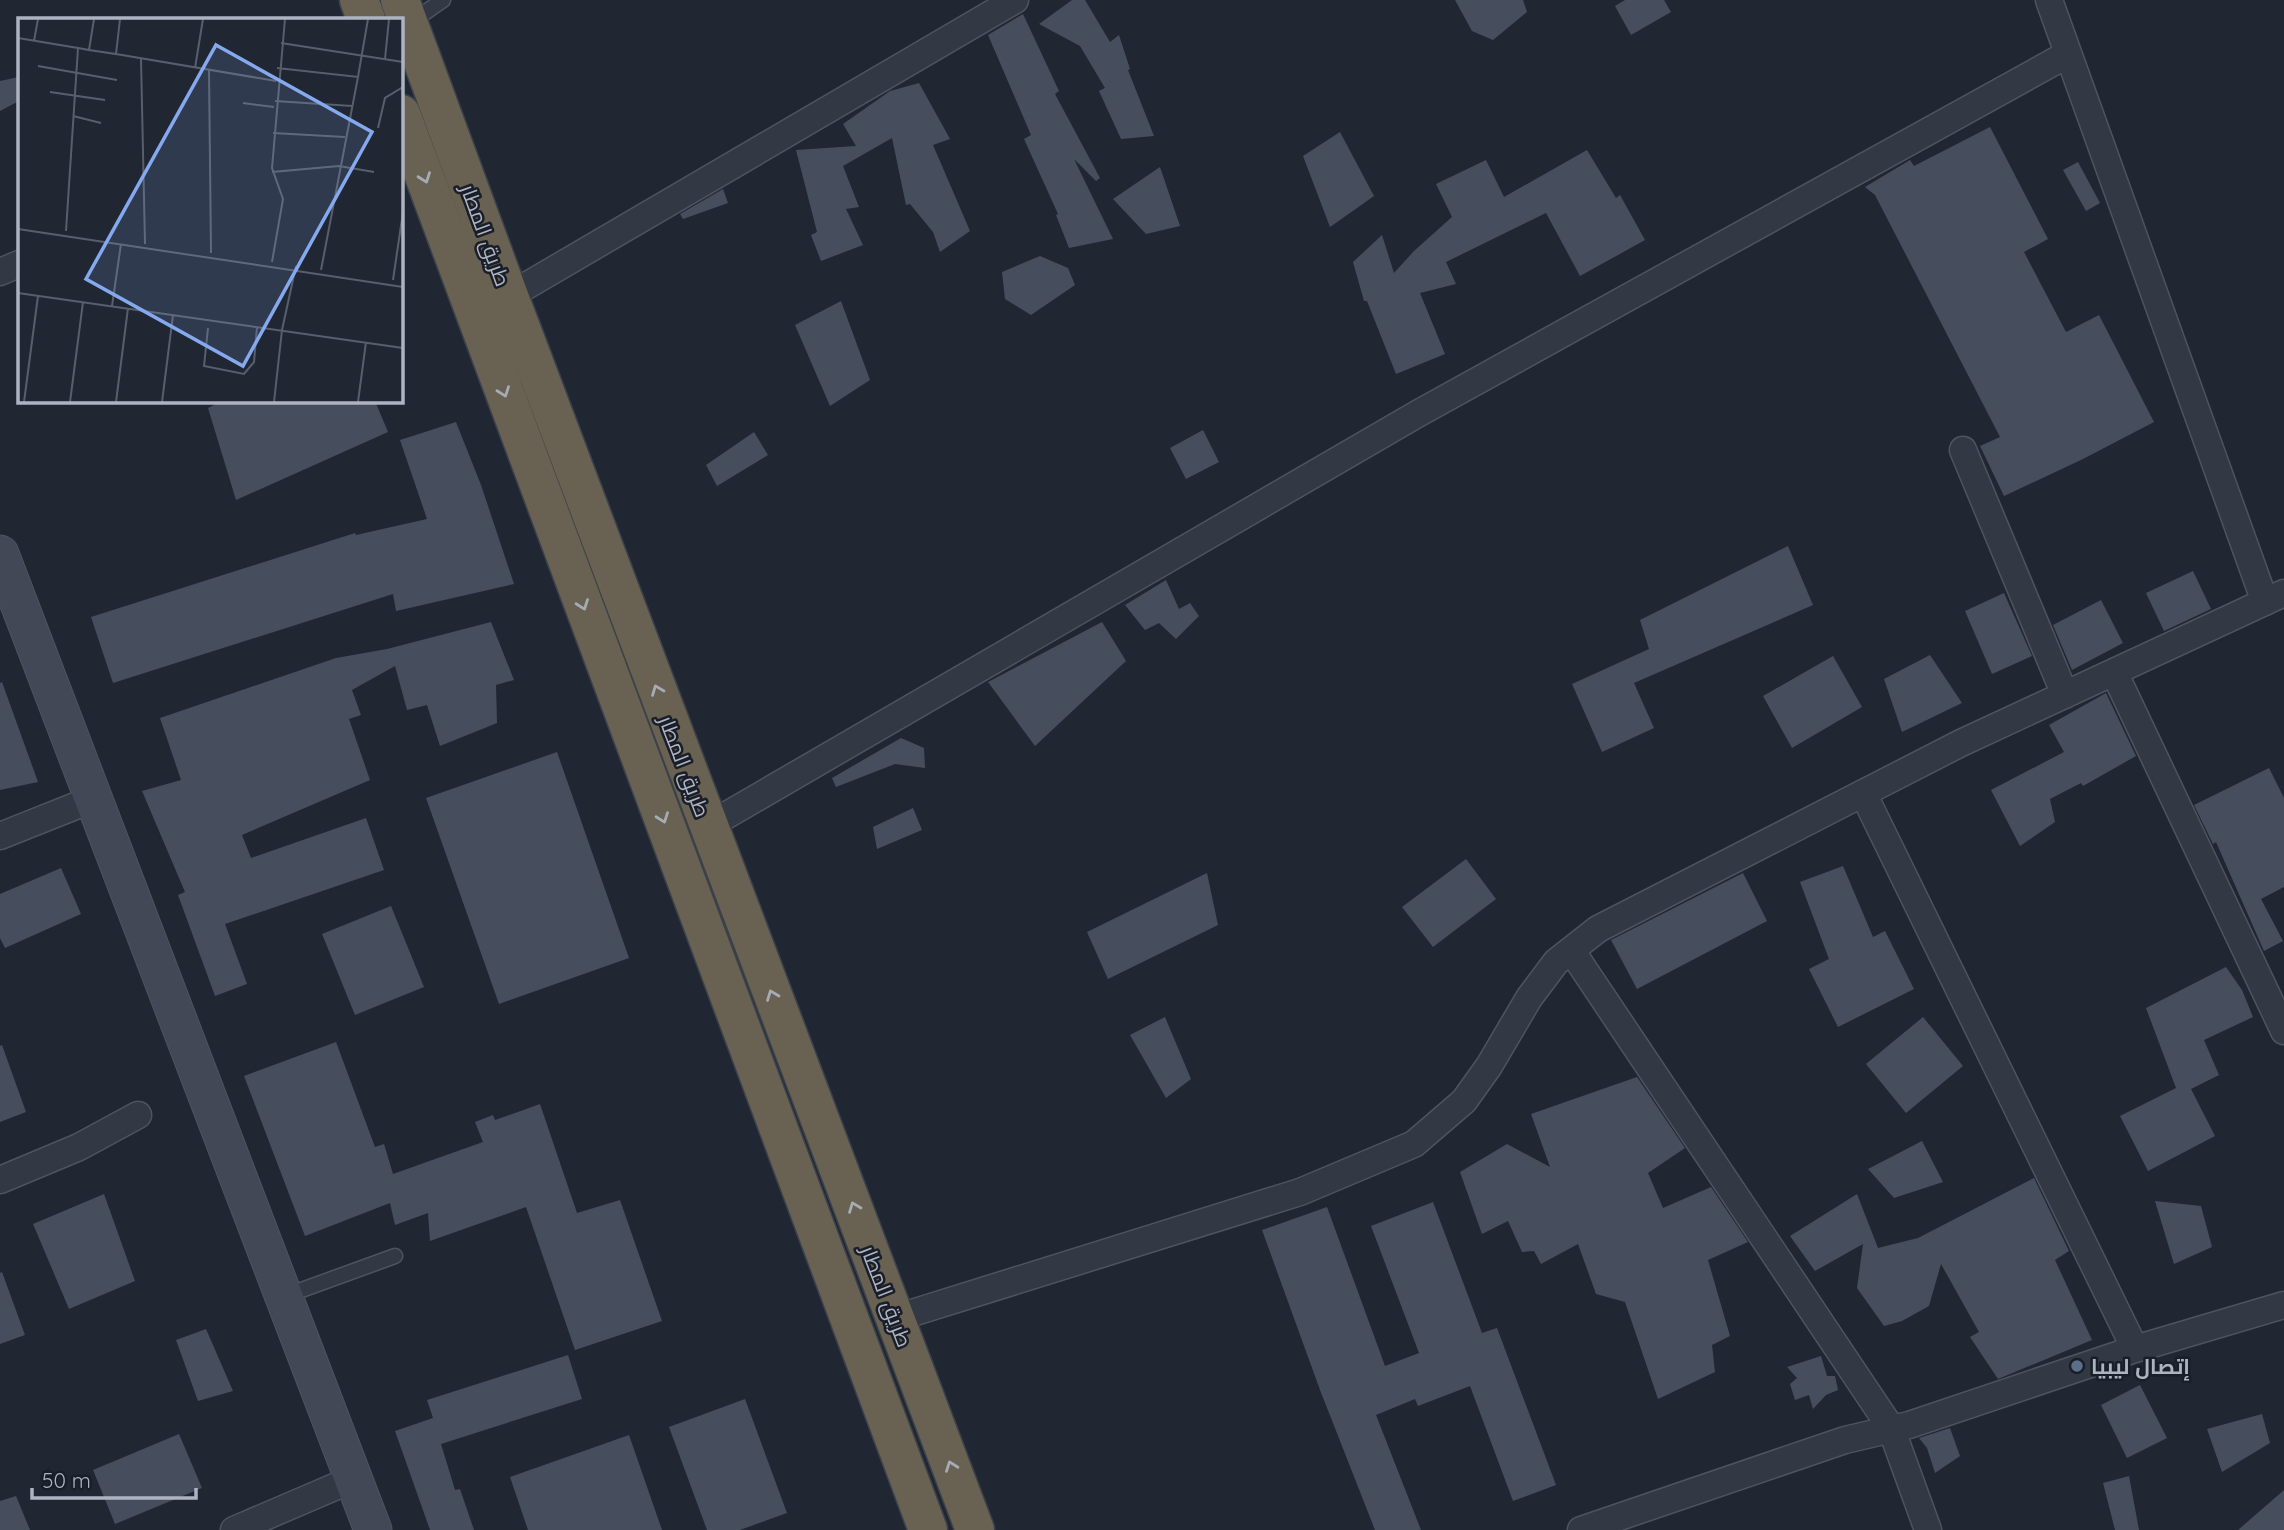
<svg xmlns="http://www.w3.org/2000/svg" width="2284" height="1530" font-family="Quicksand,Cairo,sans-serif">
<rect width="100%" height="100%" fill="#202733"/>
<path fill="#464e5d" d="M1072 0H1085L1110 42 1119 35 1130 69 1128 70 1154 136 1121 139 1099 91 1105 88 1080 46 1039 24Z
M1455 0H1523L1527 12 1493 40 1472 31Z
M1625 0H1664L1671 12 1631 35 1615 6Z
M1023 14 1059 91 1055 94 1100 178 1096 181 1074 159 1113 239 1069 248 1056 215 1058 214 1024 139 1031 135 988 35Z
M19 77V101L0 111V81Z
M919 83 950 139 933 145 970 231 940 252 933 232 910 204 906 205 892 138 843 166 859 207 846 209 863 245 821 261 811 235 817 232 796 150 856 146 843 124 890 91Z
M1990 127 2048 239 2024 252 2066 332 2099 315 2154 422 2083 459 2004 496 1980 446 2000 437 1875 195 1865 187 1910 160 1914 166Z
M1340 132 1374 196 1330 227 1303 156Z
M1587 150 1616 198 1620 195 1645 240 1580 276 1546 213 1446 262 1456 284 1420 293 1445 354 1396 374 1367 301H1364L1353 262 1382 235 1394 273 1414 251 1452 217 1436 184 1486 160 1504 197Z
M2078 162 2100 203 2086 211 2063 170Z
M1160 167 1180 226 1146 234 1113 199Z
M723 189 728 203 683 219 680 214Z
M1040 256 1068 268 1075 285 1031 315 1005 299 1002 272Z
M841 301 870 380 830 406 795 325Z
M222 401H375L388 432 236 500 208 408Z
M456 422 481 485 514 584 396 611 393 594 113 683 91 617 355 533 356 535 427 519 400 440Z
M1203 430 1219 462 1186 479 1170 448Z
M754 432 768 455 717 486 706 465Z
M1788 546 1813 605 1634 683 1654 728 1602 752 1572 684 1649 649 1640 620Z
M2193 571 2211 609 2164 631 2146 593Z
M1166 580 1179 609 1190 603 1199 616 1176 639 1159 623 1145 630 1125 605Z
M2004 593 2032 656 1992 674 1965 611Z
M2101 600 2123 643 2072 670 2053 625Z
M491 622 514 680 496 685 497 723 440 746 427 705 407 710 395 666 352 690 361 715 349 719 370 780 242 835 251 858 366 818 384 870 225 924 247 984 215 996 178 895 185 892 142 791 181 780 160 718 336 658 387 649Z
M1102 622 1126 661 1035 746 988 682Z
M1930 655 1962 703 1902 732 1884 679Z
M1833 656 1862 707 1792 748 1763 696Z
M2 682 38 782 0 790V683Z
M2106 693 2136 756 2083 786 2081 783 2050 799 2055 822 2020 846 1991 790 2064 752 2049 725Z
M901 738 924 748 925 768 895 764 836 787 832 778Z
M557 752 629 958 499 1004 426 798Z
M2269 768 2284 798V887L2261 899 2283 941 2264 951 2216 842 2213 844 2194 805Z
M913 808 922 830 877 849 873 827Z
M1466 859 1496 899 1433 947 1402 907Z
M1843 866 1873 937 1885 931 1914 989 1838 1027 1809 969 1829 959 1800 882Z
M61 868 81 914 5 948 0 938V894Z
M1207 873 1218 925 1108 979 1087 932Z
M1743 873 1767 921 1637 989 1611 940Z
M391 906 424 987 355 1015 322 934Z
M2226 967 2242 990 2253 1017 2204 1040 2219 1075 2191 1089 2215 1136 2148 1171 2120 1116 2176 1088 2146 1008Z
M1165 1017 1191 1079 1166 1098 1130 1035Z
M1923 1017 1963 1066 1906 1113 1866 1064Z
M336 1042 375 1147 384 1144 393 1174 483 1142 475 1122 493 1115 495 1120 540 1104 577 1213 620 1200 662 1321 575 1350 526 1207 430 1241 428 1213 395 1225 390 1203 305 1236 244 1076Z
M2 1045 26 1112 0 1122V1046Z
M1637 1077 1685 1148 1648 1173 1663 1208 1711 1187 1748 1242 1708 1260 1730 1336 1712 1345 1715 1372 1658 1399 1625 1302 1596 1294 1578 1244 1541 1264 1534 1251 1522 1252 1508 1221 1482 1234 1460 1172 1507 1144 1550 1167 1531 1114Z
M1922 1141 1943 1182 1894 1198 1868 1169Z
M2034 1178 2069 1251 2055 1260 2092 1340 1998 1379 1970 1337 1979 1332 1941 1264 1929 1306 1902 1321 1884 1326 1857 1288 1863 1244 1815 1271 1790 1236 1857 1194 1878 1248 1918 1238Z
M104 1194 135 1281 69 1309 33 1224Z
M2155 1201 2201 1206 2212 1247 2174 1264Z
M1433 1202 1482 1333 1497 1328 1556 1485 1513 1501 1470 1386 1418 1406 1415 1399 1376 1415 1421 1530H1375L1320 1390 1262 1230 1327 1207 1385 1366 1419 1353 1371 1226Z
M2 1272 25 1335 0 1344V1273Z
M206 1329 233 1391 198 1401 176 1340Z
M568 1355 582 1399 441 1444 455 1490 460 1489 474 1530H430L395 1431 433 1418 427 1400Z
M1821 1356 1827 1376H1835L1838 1390 1826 1395 1813 1409 1809 1395 1795 1400 1790 1384 1797 1378 1787 1367Z
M2140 1385 2167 1438 2127 1458 2101 1405Z
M745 1399 787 1513 740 1530H707L669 1427Z
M2262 1414 2270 1443 2222 1472 2207 1429Z
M1950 1428 1960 1456 1935 1473 1927 1448 1919 1438Z
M179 1434 202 1488 115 1524 93 1470Z
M629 1435 662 1530H528L510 1477Z
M2129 1476 2139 1530H2115L2103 1483Z
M2284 1490V1530H2238Z
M16 1496 30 1530H0V1501Z"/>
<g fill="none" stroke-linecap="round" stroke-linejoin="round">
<g stroke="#4e545f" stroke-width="17">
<path id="lane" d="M410 23 443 0
M285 1296 395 1256"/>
</g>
<g stroke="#4e545f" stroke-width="29">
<path id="street" d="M2049 0 2265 602
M0 272 19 264
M509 296 1015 0
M1963 450 2065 695
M2114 672 2284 1031
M1863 793 2135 1349
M708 826 1419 413 2068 54
M0 836 93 799
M1571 950 1891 1428 1928 1530
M0 1180 79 1147 138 1115
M896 1318 1300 1192 1414 1144 1464 1101 1489 1066 1529 998 1556 962 1598 929 1961 743 2284 593
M234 1530 353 1479
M1581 1530 1845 1440 1909 1425 2135 1349 2284 1305"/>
</g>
<g stroke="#4e545f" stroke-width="39">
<path id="secondary" d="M0 554 373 1530"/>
</g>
<g stroke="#3b414b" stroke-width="41">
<path id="highway" d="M359 0 366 19
M400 0 509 296 975 1530
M401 114 928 1530"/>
</g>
<use href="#lane" stroke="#333944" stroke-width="14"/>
<use href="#street" stroke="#333944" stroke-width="26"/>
<use href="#secondary" stroke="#424856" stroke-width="37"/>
<use href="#highway" stroke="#696151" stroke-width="38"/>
</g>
<defs><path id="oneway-chevron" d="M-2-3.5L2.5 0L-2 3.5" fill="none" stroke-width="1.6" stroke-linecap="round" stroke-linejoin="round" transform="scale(1.75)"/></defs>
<g stroke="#a6acb6">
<use href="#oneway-chevron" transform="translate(425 178) rotate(70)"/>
<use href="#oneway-chevron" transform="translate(504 392) rotate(70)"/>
<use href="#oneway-chevron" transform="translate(583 605) rotate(70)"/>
<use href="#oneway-chevron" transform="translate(657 690) rotate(-111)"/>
<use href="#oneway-chevron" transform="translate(663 818) rotate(70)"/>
<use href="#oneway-chevron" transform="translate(772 995) rotate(-111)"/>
<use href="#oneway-chevron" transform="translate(854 1207) rotate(-111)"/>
<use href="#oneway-chevron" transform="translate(951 1466) rotate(-110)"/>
</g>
<circle fill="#5c6f8a" stroke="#191e28" stroke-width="2.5" cx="2077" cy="1366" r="7"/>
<g text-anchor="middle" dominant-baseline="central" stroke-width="5" stroke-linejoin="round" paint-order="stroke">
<g font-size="21" fill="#adb4c1" stroke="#191e28">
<text transform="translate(486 235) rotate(70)">طريق المطار</text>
<text transform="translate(685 766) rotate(69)">طريق المطار</text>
<text transform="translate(887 1296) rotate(69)">طريق المطار</text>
</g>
<g font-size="21" font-weight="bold" fill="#adb4c1" stroke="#191e28" text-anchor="start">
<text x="2091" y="1366">إتصال ليبيا</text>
</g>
</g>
<g transform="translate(18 18)">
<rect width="385" height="385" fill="#202733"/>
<path fill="none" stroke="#585f6c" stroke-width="2" d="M0 20 60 30M16 23 20 1M263 25 385 44M71 32 98 36 102 1M98 36 258 63M123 41 127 226M367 41 371 1M20 48 99 62M177 50 185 1M259 50 340 59 350 1M191 52 193 235M32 74 87 82M257 83 334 88M225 85 256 89M55 98 83 105M360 110 367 80 385 69M255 115 327 119M254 154 321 148 356 154M0 211 385 269M48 213 60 30 71 32 76 1M254 244 265 181 254 150 267 1M303 252 340 59M375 262 385 194M0 275 385 330M94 288 103 226M190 310 186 348 226 356 236 344 239 309M6 384 20 278M52 384 65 284M98 384 110 290M144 384 155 297M256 384 264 312 278 248M340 384 348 324"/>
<path fill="#85a9ee" fill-opacity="0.15" stroke="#85a9ee" stroke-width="3.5" d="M198 27 354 114 225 348 68 261Z"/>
<rect width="385" height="385" fill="none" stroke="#adb4c1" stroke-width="3.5"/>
</g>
<path d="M32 1488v10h164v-10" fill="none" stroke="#adb4c1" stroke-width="3.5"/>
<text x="42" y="1488" font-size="21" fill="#adb4c1" stroke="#191e28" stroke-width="5" paint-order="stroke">50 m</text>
</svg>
